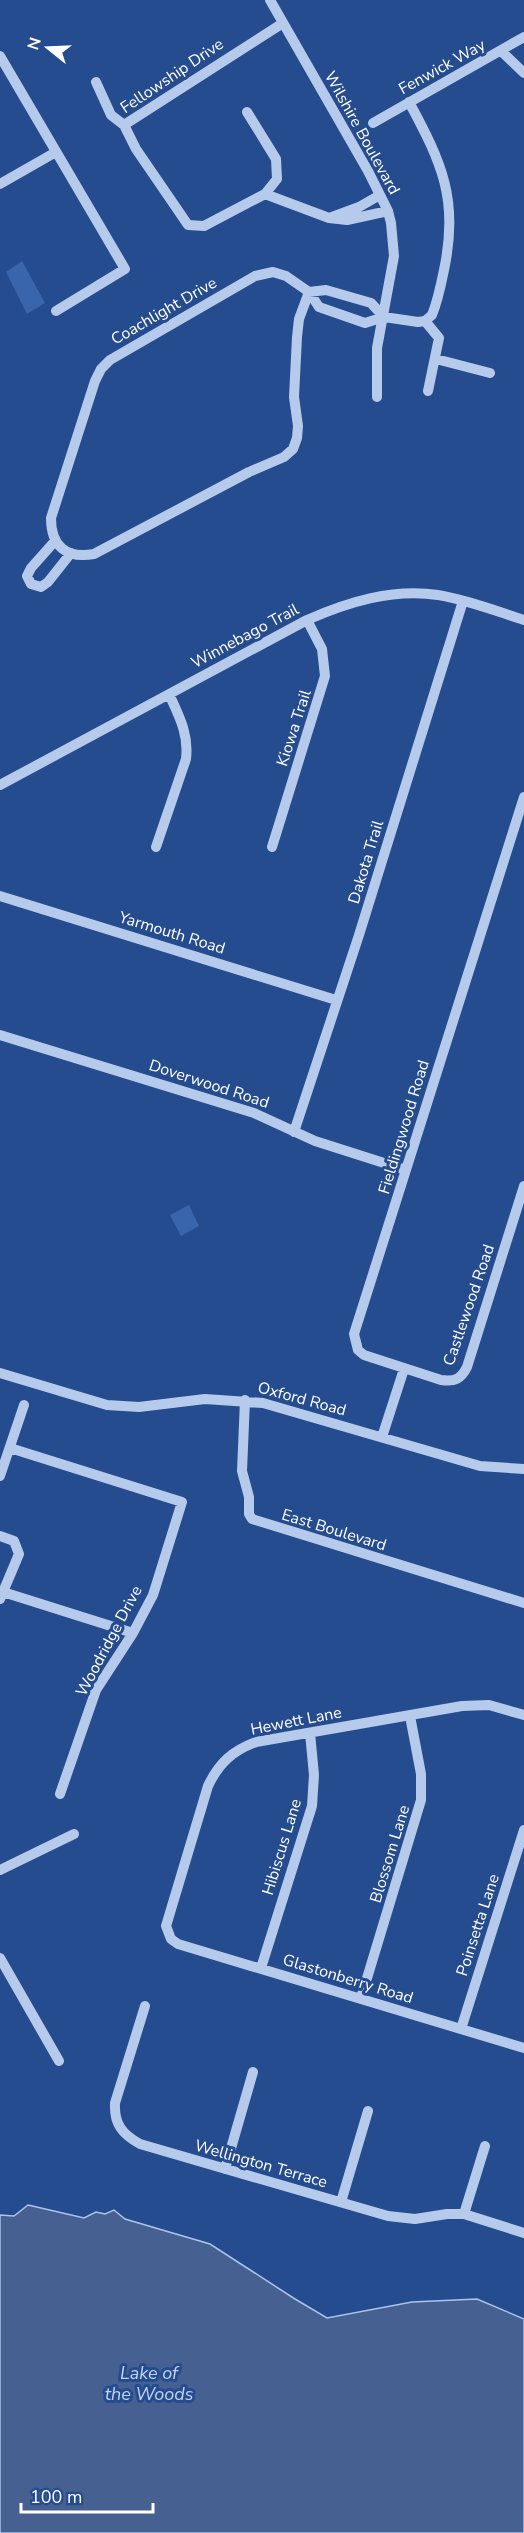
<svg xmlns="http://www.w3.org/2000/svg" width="524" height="2533" font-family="'Nunito Sans',sans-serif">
<rect width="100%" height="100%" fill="#254c8f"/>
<path fill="#3965ac" d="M22 261 45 303 27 314 6 272Z
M189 1205 199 1226 181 1236 170 1215Z"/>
<path fill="#466191" stroke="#aac4ec" stroke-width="1.5" d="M28 2205 84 2218 96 2212 105 2214 114 2210 125 2219 210 2244 295 2299 327 2318 412 2302 477 2299 524 2319V2533H0V2215L14 2216Z"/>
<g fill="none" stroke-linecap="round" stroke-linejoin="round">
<path stroke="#b6caeb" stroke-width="10" d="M270 0 368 171 388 211 391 223 394 256 377 348V397
M283 23 124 125 136 149 188 225 204 226 265 194 329 218 347 220 388 211
M501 51 524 73
M0 56 125 269 56 311
M96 82 111 115 124 125
M247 112 276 159 277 179 265 194
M373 123 524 37
M0 184 56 152
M332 217 359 207 380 195
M273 272 286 276 309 292 299 319 297 337 294 397 298 426 297 438 293 449 284 457 249 472 94 554C66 559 51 546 51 518L95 381 101 369 110 360 255 276Z
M384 317 371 303 326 290 309 292 319 307 365 323 384 317 418 322 425 321 432 315C438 300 441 285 444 270 459 200 442 163 409 102
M425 321 439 338 428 391
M436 359 490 373
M55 541 31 568 27 576 31 584 41 587 48 582 71 553
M0 785 307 620C348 602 393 588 438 595 468 600 496 611 524 620
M524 797 354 1334 358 1350 364 1355 441 1380C455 1382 461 1379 467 1367L524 1186
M156 847 186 759C189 734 179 716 169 694
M272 847 325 676 322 649 307 620
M0 896 336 1000
M0 1035 254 1113 315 1141 406 1170
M294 1132 359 935 463 601
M0 1373 107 1405 139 1407 205 1399 263 1403 480 1466 524 1469
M245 1400 242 1471 249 1497V1514L252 1519 524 1603
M382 1437 404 1369
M10 1448 182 1502 153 1595 133 1633 96 1690 60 1794
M0 1476 24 1405
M0 1536 14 1541 19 1554 0 1599
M3 1592 133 1633
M524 1715 489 1705 462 1706 256 1742C232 1751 219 1763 208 1786L166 1926 171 1939 178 1944 524 2048
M0 1870 74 1834
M0 1958 59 2061
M261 1968 312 1806 314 1775 310 1733
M361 1998 421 1800V1774L410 1716
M145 2006 115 2103C114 2124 122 2134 140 2144L388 2216 415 2219 447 2214H464L524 2233
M461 2029 524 1830
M225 2169 253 2072
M341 2202 368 2111
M464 2214 485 2146"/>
</g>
<g text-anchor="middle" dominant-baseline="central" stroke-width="6" stroke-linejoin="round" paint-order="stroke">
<g font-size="16" fill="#fff" stroke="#254c8f">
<text transform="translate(442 67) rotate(-29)">Fenwick Way</text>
<text transform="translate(172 76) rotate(-34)">Fellowship Drive</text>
<text transform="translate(362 133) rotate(61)">Wilshire Boulevard</text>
<text transform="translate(164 311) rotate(-30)">Coachlight Drive</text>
<text transform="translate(245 636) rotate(-28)">Winnebago Trail</text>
<text transform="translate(294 728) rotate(-72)">Kiowa Trail</text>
<text transform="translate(366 862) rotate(-73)">Dakota Trail</text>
<text transform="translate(172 933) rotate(17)">Yarmouth Road</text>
<text transform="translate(209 1084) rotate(18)">Doverwood Road</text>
<text transform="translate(404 1127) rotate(-73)">Fieldingwood Road</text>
<text transform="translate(469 1305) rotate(-71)">Castlewood Road</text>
<text transform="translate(302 1399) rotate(15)">Oxford Road</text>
<text transform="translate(334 1530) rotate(17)">East Boulevard</text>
<text transform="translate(109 1641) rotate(-62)">Woodridge Drive</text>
<text transform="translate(296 1721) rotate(-11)">Hewett Lane</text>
<text transform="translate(282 1847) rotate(-73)">Hibiscus Lane</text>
<text transform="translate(390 1854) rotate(-73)">Blossom Lane</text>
<text transform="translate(478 1925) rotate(-72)">Poinsetta Lane</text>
<text transform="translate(348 1979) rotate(17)">Glastonberry Road</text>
<text transform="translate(261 2164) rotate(16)">Wellington Terrace</text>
</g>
<g font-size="18" font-style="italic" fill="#c2d4f2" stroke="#254c8f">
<text x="149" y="2373">Lake of<tspan x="149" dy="21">the Woods</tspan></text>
</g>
</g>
<g transform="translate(48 48) rotate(288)" stroke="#254c8f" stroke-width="4.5" paint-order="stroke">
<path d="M0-4.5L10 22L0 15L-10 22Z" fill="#ffffff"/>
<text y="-9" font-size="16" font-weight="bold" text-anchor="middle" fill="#ffffff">N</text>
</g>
<path d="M21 2503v9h132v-9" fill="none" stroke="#ffffff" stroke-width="3"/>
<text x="30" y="2503" font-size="18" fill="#ffffff" stroke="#254c8f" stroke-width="4.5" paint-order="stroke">100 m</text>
</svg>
